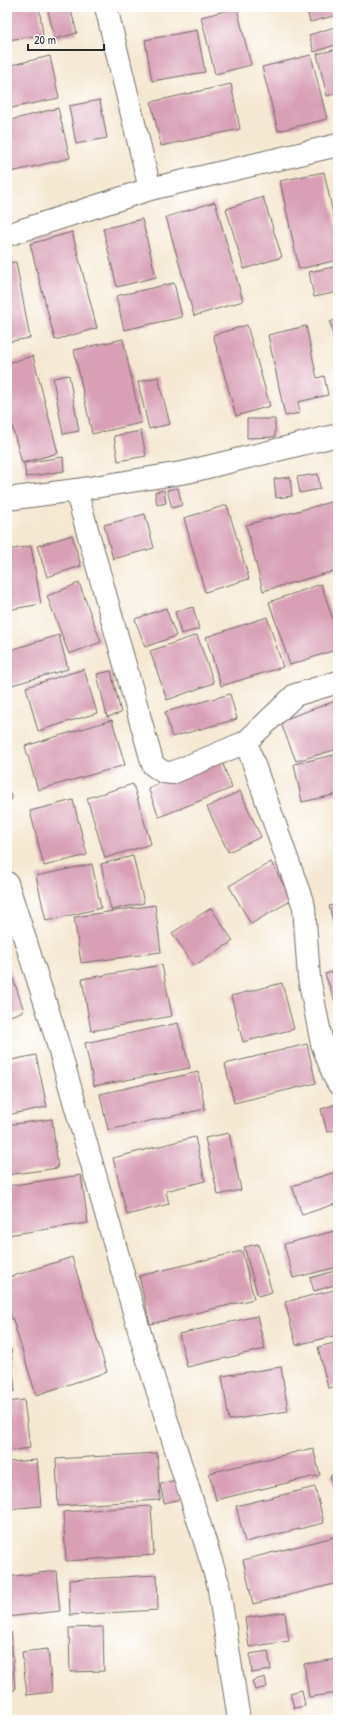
<svg xmlns="http://www.w3.org/2000/svg" width="345" height="1727" font-family="'Patrick Hand',sans-serif">
<rect width="100%" height="100%" fill="#fff"/>
<filter id="ink" filterUnits="userSpaceOnUse"><feTurbulence type="fractalNoise" baseFrequency=".025" numOctaves="2"/><feDisplacementMap in="SourceGraphic" scale="8" xChannelSelector="R" yChannelSelector="G"/><feConvolveMatrix kernelMatrix="1 2 1 2 8 2 1 2 1" color-interpolation-filters="sRGB"/></filter>
<filter id="wash" filterUnits="userSpaceOnUse"><feTurbulence type="fractalNoise" baseFrequency=".012" numOctaves="4" result="noise"/><feDisplacementMap in="SourceGraphic" scale="16" xChannelSelector="R" yChannelSelector="G"/><feGaussianBlur stdDeviation="0.9" result="paint"/><feColorMatrix in="noise" values="0 0 0 0 0 0 0 0 0 0 0 0 0 0 0 0 0 1.4 0 .05"/><feComposite in="paint" operator="in"/></filter>
<g filter="url(#wash)">
<rect width="100%" height="100%" fill="#f5e8d2"/>
<g id="blocks">
<path fill="#d89fb5" d="M7 7H39L43 35 7 40Z
M47 7H70L77 33 55 39Z
M306 7H338V15L310 22Z
M237 8 251 65 215 74 201 17Z
M338 26V44L314 52 309 35Z
M197 30 205 72 152 81 145 40Z
M338 49V93L327 96 317 54Z
M311 55 327 119 278 131 262 67Z
M50 56 59 98 7 109V66Z
M231 84 240 129 161 146 151 102Z
M100 100 107 138 76 144 69 106Z
M58 108 70 158 7 173V121Z
M324 172 338 237V260L299 269 280 181Z
M263 197 282 257 244 269 226 209Z
M215 202 243 301 194 316 166 217Z
M142 219 156 277 117 287 103 229Z
M72 232 97 328 55 340 30 244Z
M16 262 30 338 7 342V263Z
M338 266V292L314 297 309 272Z
M174 283 182 317 124 330 116 296Z
M338 319V351L330 322Z
M247 325 270 406 236 416 213 335Z
M306 326 317 378 324 376 328 395 298 402 300 413 285 416 268 335Z
M123 339 141 423 92 434 74 350Z
M33 356 58 453 22 463 7 407V363Z
M69 375 79 431 63 434 53 378Z
M158 377 170 424 149 429 138 382Z
M247 419H275V437L247 438Z
M141 431 146 456 118 461 114 436Z
M63 457 64 471 26 477 24 463Z
M318 474 320 489 300 493 297 477Z
M290 477 292 496 276 498 274 479Z
M178 488 182 505 172 508 167 490Z
M164 490 166 503 157 505 155 492Z
M338 500V570L263 591 246 525Z
M227 505 249 579 205 592 184 518Z
M145 514 154 548 113 559 104 525Z
M72 535 81 566 47 577 37 546Z
M31 546 41 604 7 610V550Z
M79 583 101 642 69 654 47 596Z
M321 584 338 635V649L290 665 269 602Z
M193 607 199 629 181 634 175 612Z
M166 608 176 636 145 647 135 619Z
M267 617 283 667 221 686 206 637Z
M59 635 68 669 12 685 7 668V651Z
M197 635 214 683 167 700 150 651Z
M84 669 97 713 38 731 26 687Z
M111 671 121 713 107 717 97 674Z
M230 694 237 719 172 737 165 712Z
M338 700V749L296 761 280 721Z
M112 720 125 765 38 790 25 746Z
M338 754V794L302 802 294 764Z
M221 759 232 788 159 817 148 788Z
M133 784 151 844 105 858 87 798Z
M7 787 12 799 7 801Z
M240 791 261 837 228 852 207 807Z
M73 800 87 855 44 866 30 811Z
M133 856 144 903 111 910 101 864Z
M271 862 292 900 251 924 229 886Z
M92 864 101 908 46 921 36 876Z
M338 904V935H337L329 906Z
M155 905 161 952 81 963 74 917Z
M211 908 233 941 194 966 172 933Z
M162 965 172 1016 91 1031 82 979Z
M9 966 24 1011 7 1017V967Z
M338 970V1010L325 974Z
M282 983 294 1029 243 1042 231 996Z
M178 1023 190 1068 94 1086 85 1043Z
M307 1044 316 1083 234 1103 225 1064Z
M36 1055 47 1107 7 1115V1061Z
M198 1072 205 1109 108 1130 100 1094Z
M337 1104 338 1129 327 1132 321 1109Z
M52 1119 58 1168 7 1175V1125Z
M229 1133 241 1190 218 1195 205 1138Z
M195 1137 205 1181 166 1191 169 1204 127 1215 113 1158Z
M338 1171V1203L302 1215 292 1186Z
M81 1175 88 1223 7 1235V1186Z
M338 1230V1267L293 1278 284 1244Z
M258 1244 272 1292 258 1296 244 1247Z
M242 1251 254 1299 150 1324 139 1276Z
M72 1257 107 1372 36 1395 7 1301V1278Z
M338 1270V1284L314 1291 310 1278Z
M338 1289V1335L296 1345 285 1302Z
M257 1316 265 1349 187 1367 179 1334Z
M338 1342V1386L328 1388 318 1347Z
M7 1349H11L15 1391 7 1392Z
M281 1367 288 1411 229 1420 222 1376Z
M24 1400 30 1448 7 1451V1402Z
M338 1428V1438L335 1429Z
M313 1448 320 1475 216 1500 209 1473Z
M157 1453 160 1500 58 1506 56 1459Z
M37 1460 41 1506 7 1509V1462Z
M338 1473V1502L330 1476Z
M176 1480 181 1499 164 1503 160 1484Z
M315 1487 324 1523 245 1542 236 1506Z
M151 1506 154 1555 66 1561 63 1512Z
M338 1536V1583L253 1604 243 1560Z
M56 1571 60 1611 7 1617V1577Z
M157 1575 158 1610 70 1615 69 1580Z
M285 1612 289 1641 249 1647 245 1618Z
M103 1627 104 1671 70 1672 69 1628Z
M7 1632H11L15 1690H7Z
M48 1649 52 1692 27 1695 22 1652Z
M268 1651 271 1670 252 1673 250 1654Z
M338 1659V1693L309 1697 304 1664Z
M265 1677 267 1687 255 1690 252 1681Z
M302 1690 305 1706 294 1708 290 1693Z"/>
</g>
</g>
<g filter="url(#ink)">
<use href="#blocks" fill-opacity="0" stroke="#726d65" stroke-width="1"/>
<g fill="none" stroke-linecap="round" stroke-linejoin="round">
<g stroke="#726d65" stroke-width="24">
<path id="minor" d="M106 7 150 189
M7 235 150 189 338 145
M76 490 153 765 163 772 172 773 246 742 295 695 338 682
M7 499 76 490 187 472 338 435
M246 742 304 907 309 978 322 1044 334 1076 338 1083
M7 883 53 1027 145 1351 218 1583 239 1720"/>
</g>
<use href="#minor" stroke="#fff" stroke-width="22"/>
</g>
</g>
<rect width="345" height="1727" fill="none" stroke="#fff" stroke-width="24"/>
<path d="M28 44v6h76v-6" fill="none" stroke="#2b2b2b" stroke-width="2"/>
<text x="34" y="44" font-size="12" fill="#2b2b2b" stroke="#ffffff" stroke-width="3" paint-order="stroke">20 m</text>
</svg>
